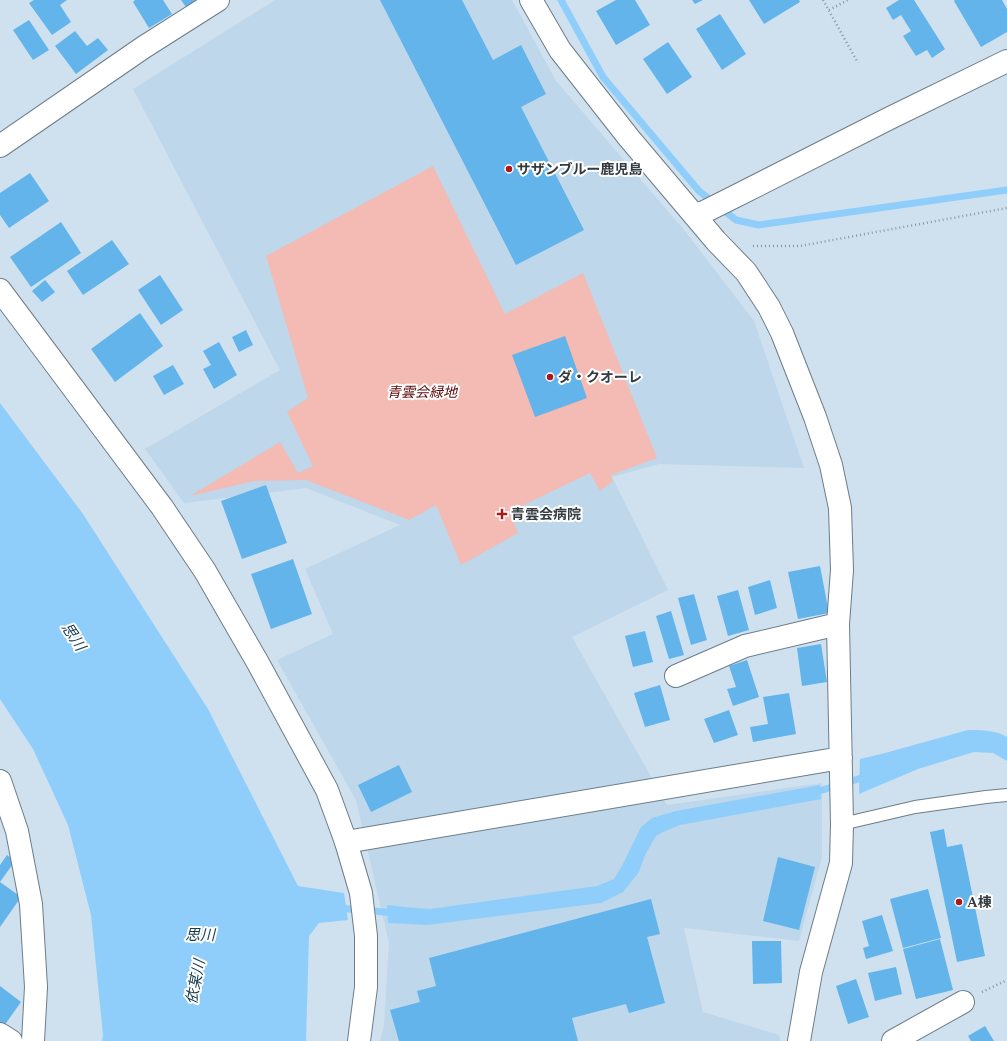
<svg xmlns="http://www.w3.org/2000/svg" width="1007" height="1041" font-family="Spectral,'Noto Sans JP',serif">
<rect width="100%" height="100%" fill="#cfe1ef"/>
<path fill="#bed7ea" d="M275 0H512L556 81 685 231 754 321 804 468 659 464 612 477 668 590 572 637 667 805 822 783V857L799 941 684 928 703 1012 779 1035 780 1041H380L384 1026 389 943 356 800 277 660 333 634 305 569 400 525 306 488 184 503 145 449 280 370 133 89Z"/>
<path fill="#f3bbb4" d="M433 166 505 314 583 273 657 458 611 475 613 481 600 491 590 473 509 512 518 533 461 565 436 505 409 520 306 480 254 481 190 496 280 442 298 473 313 466 287 412 308 398 266 256Z"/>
<path fill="#8fcefa" d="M0 403 83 514 208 709 298 886 344 893 348 920 319 923 309 936 306 1041H102L103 1035 91 915 68 825 33 749 0 699Z
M968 730C981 730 996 730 1007 737V761L993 753 974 752 918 769 859 794 860 759 885 753Z
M820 785 821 799 680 825 663 832 656 836 645 855 639 872 623 892 601 903 427 925 388 923 387 905 404 907 430 909 597 886 614 879 623 864 641 827 652 818 676 811Z"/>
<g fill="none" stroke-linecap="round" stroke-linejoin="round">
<path stroke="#8fcefa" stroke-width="7" d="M561 0 603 77 699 191 736 220 759 225 1007 190
M811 792 819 791 868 776
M337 908 396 913"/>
</g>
<path fill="#62b4ea" d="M34 0H67L60 5 71 22 52 35 29 3Z
M135 0H163L172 14 149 28 133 2Z
M181 0H198L186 7Z
M380 0H462L493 60 521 45 546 94 521 107 584 230 516 265Z
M616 0H635L650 25 616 45 596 11Z
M692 0H703L695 4Z
M749 0H799L800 2 764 24Z
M899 0H914L945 49 932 58 927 50 916 56 903 36 911 31 901 15 893 20 886 8Z
M955 0H1002L1007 9V32L981 47 954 1Z
M720 14 746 54 722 70 696 29Z
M29 20 49 50 33 60 13 30Z
M75 31 87 46 98 38 108 50 76 74 55 46Z
M668 42 692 77 667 94 643 59Z
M30 173 49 201 9 228 0 215V193Z
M61 222 81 253 31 287 10 257Z
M112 240 129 264 83 295 67 271Z
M160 275 183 310 161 325 138 290Z
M45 280 55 292 42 302 32 291Z
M140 313 163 346 115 382 91 349Z
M246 330 253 345 239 352 232 337Z
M565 336 587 398 535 417 512 355Z
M219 342 237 375 214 389 203 369 211 365 203 351Z
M173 365 184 384 164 395 153 376Z
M266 485 287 543 242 559 221 501Z
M293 559 312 614 271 629 251 574Z
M820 566 829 613 798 619 788 572Z
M770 580 777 608 755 615 748 587Z
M738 590 749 630 728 636 717 596Z
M694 594 707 640 691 645 678 598Z
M671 611 684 655 669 659 656 616Z
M645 631 653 662 633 667 625 636Z
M821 644 827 682 802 686 797 648Z
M747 660 759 697 733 706 727 689 736 687 729 666Z
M660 685 670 720 645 727 634 693Z
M789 693 796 734 753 742 750 727 768 724 763 697Z
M729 710 738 735 714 743 704 719Z
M399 765 412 792 371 812 358 785Z
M944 829 947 847 962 844 985 956 957 962 930 832Z
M7 855 15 861 0 882V865Z
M778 857 815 867 799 930 763 921Z
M0 882 21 897 0 927Z
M928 889 941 938 903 948 890 899Z
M651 899 660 934 647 937 665 1003 629 1013 626 1004 572 1018 578 1041H399L390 1010 420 1002 417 991 436 986 429 958Z
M882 915 893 951 866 959 863 948 869 946 862 921Z
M940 939 953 990 916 999 903 949Z
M752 941H781L782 983 753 984Z
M896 967 902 994 875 1001 868 973Z
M856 979 869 1017 848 1024 836 986Z
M0 986 21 1002 4 1026 0 1023Z
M985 1026 994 1041H971L968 1036Z"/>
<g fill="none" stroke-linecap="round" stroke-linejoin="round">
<g stroke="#6c7d89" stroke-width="14">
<path id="service" d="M842 824 915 807 986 797 1007 795"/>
</g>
<g stroke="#6c7d89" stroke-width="24">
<path id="minor" d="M531 0 560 50 629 138 716 241 746 272 769 307 782 333 815 417 831 465 840 508 842 570 838 624 842 824 841 863 811 972 799 1041
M694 215 704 212 732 198 892 117 1007 61
M676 676 745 646 838 624
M0 781 17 831 31 904 36 987 33 1041
M346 842 841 758
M0 1034 11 1041
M893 1041 963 1002"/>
</g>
<g stroke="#6c7d89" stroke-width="24">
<path id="tertiary" d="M0 146 144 47 218 0
M0 290 162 507 205 571 258 663 327 790 346 842 361 893 366 936V987L359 1041"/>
</g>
<path stroke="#8b98a2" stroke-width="2.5" stroke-dasharray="1 3" stroke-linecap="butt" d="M823 0 858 63
M829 10 848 0
M753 246H800L1007 208
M982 992 1007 980"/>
<use href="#service" stroke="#fff" stroke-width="12"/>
<use href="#minor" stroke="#fff" stroke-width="22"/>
<use href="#tertiary" stroke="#fff" stroke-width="22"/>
</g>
<g fill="#ab181c" stroke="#fff" stroke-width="1.5">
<circle cx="509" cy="169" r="4"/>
<circle cx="550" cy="377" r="4"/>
<path d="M500 508h4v4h4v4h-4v4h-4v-4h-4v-4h4z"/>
<circle cx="959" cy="902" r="4"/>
</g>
<g text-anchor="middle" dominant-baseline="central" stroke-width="4" stroke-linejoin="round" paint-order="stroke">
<g font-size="14" font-weight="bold" fill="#333b40" stroke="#fff" text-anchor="start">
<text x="517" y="169">サザンブルー鹿児島</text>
<text x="558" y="377">ダ・クオーレ</text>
<text x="511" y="514">青雲会病院</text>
<text x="967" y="902">A棟</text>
</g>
<g font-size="14" font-style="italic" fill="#5b080a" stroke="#fff">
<text x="422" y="392">青雲会緑地</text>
</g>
<g font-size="15" font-style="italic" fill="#163950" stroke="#fff">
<text transform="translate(73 637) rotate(56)">思川</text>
<text x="200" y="935">思川</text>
<text transform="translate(196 982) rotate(-79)">依某川</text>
</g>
</g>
</svg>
